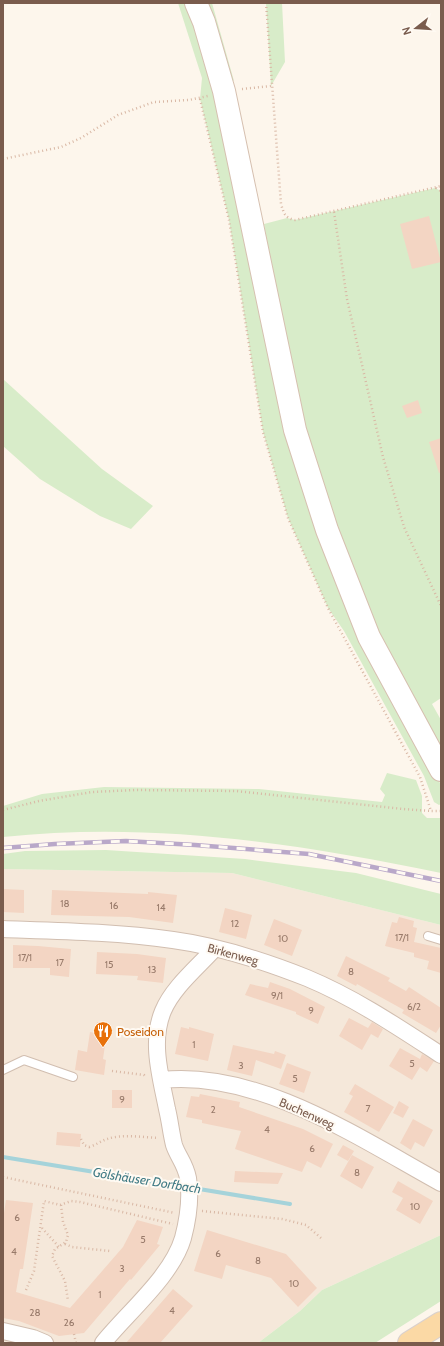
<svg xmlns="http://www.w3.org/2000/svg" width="444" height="1346" font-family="Cabin,sans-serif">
<rect width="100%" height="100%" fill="#fdf6ec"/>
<path fill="#f5e8da" d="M3 869 232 873 441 925V1235L322 1290 300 1311 258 1343H3Z"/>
<path fill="#d8ecc9" d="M178 3H187L223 114 267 337 394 696 441 785V804L439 805 434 802 424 776 344 631 328 608 288 518 263 432 229 220 200 99 202 78Z
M201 3H212L234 81 227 76Z
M266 3H282L285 62 271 86Z
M435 188 441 191V698L432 704 441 720V755L364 611 295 403 264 224 287 218 295 220Z
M3 379 102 469 153 506 131 529 100 516 40 479 3 446Z
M387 773 416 780 422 796V813L427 818H441V873C297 843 150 821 3 837V806L42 794 104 787 259 789 382 802 385 795 380 789Z
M106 850 245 859 356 873 441 894V925L232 873 3 869V854L25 851Z
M441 1235V1301L375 1343H258L300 1311 322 1290Z"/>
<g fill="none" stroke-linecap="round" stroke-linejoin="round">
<path stroke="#a5d3da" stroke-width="4" d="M3 1157 186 1187
M193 1188 290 1204"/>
</g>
<path fill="#f3d5c3" d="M429 216 441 262 412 269 400 224Z
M418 400 422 413 407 418 402 406Z
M441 438V472L439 473 429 442Z
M3 889 24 890V913L3 912Z
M52 890 148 894V892L177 895 173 923 129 917 51 915Z
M225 908 252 915 246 939 219 932Z
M399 917 414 921 413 927 417 928 414 942 441 948V973L427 969 429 961 414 957V953L385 946 392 922 397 923Z
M274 919 302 930 292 956 264 945Z
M13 945 38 946 71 949 69 977 50 975V968H13Z
M97 952 137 954 166 958 163 983 137 980 138 976 96 974Z
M346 956 390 978 388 981 406 991 409 987 441 1008V1025L436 1033 402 1013 404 1010 357 984 356 986 337 976Z
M270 982 290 989 325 1007 318 1024 296 1014V1012L245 995 250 984 268 988Z
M349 1018 368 1028 372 1022 383 1029 378 1038 371 1034 362 1050 339 1036Z
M97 1022 108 1024 103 1059 106 1060 104 1075 75 1070 78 1050 87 1052 90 1032 95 1033Z
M181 1027 189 1029V1027L214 1034 208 1061 175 1054Z
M233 1045 274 1054 275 1051 286 1055 281 1069 256 1060 252 1076 227 1070Z
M400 1048 420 1059 422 1054 434 1061 427 1072 420 1067 412 1080 389 1066Z
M287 1063 311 1072 304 1093 279 1084Z
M355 1084 394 1107 379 1132 344 1112 353 1096 349 1094Z
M112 1090H132V1108H112Z
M200 1094 240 1102 239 1107 303 1129 333 1144 321 1168 307 1161 302 1172 235 1149 241 1131 202 1123V1120L186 1117 191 1096 199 1097Z
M399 1101 409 1107 403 1118 393 1113Z
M413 1119 433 1130 424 1147 415 1142 411 1150 400 1143Z
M57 1132 81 1134 80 1147 56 1145Z
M343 1145 354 1151 348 1161 337 1155Z
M352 1155 374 1167 362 1189 340 1176Z
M235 1171 283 1173 278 1184 234 1182Z
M398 1181 433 1201 420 1224 396 1210 403 1198 392 1192Z
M6 1200 33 1203 23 1269H20L16 1292 70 1308 123 1247 137 1220 163 1227 157 1244 160 1245 131 1280 130 1279 84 1333 59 1336 19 1321 3 1318V1212L4 1213Z
M207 1230 286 1254 317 1288 298 1307 271 1278 226 1265 222 1279 194 1271Z
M173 1289 193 1306 160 1343H126Z"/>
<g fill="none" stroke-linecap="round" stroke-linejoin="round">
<g stroke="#d1beb0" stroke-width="10">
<path id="service" d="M428 936 441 940
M3 1070 24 1060 73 1077"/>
</g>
<g stroke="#d1beb0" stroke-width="18">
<path id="minor" d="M3 929C60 931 116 932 173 940 218 946 264 961 307 978 355 998 398 1027 441 1055
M162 1080C259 1070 359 1138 441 1183
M3 1331 33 1338 45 1343
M103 1343C128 1312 172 1276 183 1238 188 1219 191 1197 188 1178 185 1163 178 1157 174 1145 171 1133 170 1121 167 1109 161 1078 150 1042 163 1011 173 987 198 967 215 948"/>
</g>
<g stroke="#d6c0b0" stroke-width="24">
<path id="secondary" d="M196 3 204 22 224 91 295 430 327 530 369 637 441 770"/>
</g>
<g stroke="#dad1cd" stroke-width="24">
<path id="primary" d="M409 1343 441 1323"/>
</g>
<path stroke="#d9b8a5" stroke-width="2.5" stroke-dasharray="1 3" stroke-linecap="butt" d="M266 3 281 204C284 214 285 218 295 220L441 186
M242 89 271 86
M200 99 229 220 263 432 288 518 328 608 420 777 431 811H441
M3 159 61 147 81 138 118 115 154 102 189 100 208 96
M436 188 441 191
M334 212 347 299 383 457 404 527 441 606
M3 810 39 801 92 792 136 790 236 791 403 809 431 811
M112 1071 144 1075 145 1077
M81 1139 84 1145 89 1147C96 1145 101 1141 107 1139 122 1134 142 1137 158 1138
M3 1177 175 1213
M61 1205 63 1222 68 1235 66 1242 55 1249 52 1256 65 1281 68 1301
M202 1211 282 1219 306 1225 321 1238
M42 1228 59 1247
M65 1244 72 1247 110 1251
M26 1290 34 1271 44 1201 60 1205 71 1201 80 1202 173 1224
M74 1334 76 1343"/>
<use href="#service" stroke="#fff" stroke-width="8"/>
<use href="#minor" stroke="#fff" stroke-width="16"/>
<use href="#secondary" stroke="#fff" stroke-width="22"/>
<use href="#primary" stroke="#fbd9a5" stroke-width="22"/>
<g stroke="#b9a8c9" stroke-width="4.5">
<path id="rail" d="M3 848 55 844 126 841 195 845 309 854 441 881"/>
</g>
<use href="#rail" stroke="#fffaf3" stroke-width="3" stroke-dasharray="9" stroke-linecap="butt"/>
</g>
<defs>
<g id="restaurant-pin" transform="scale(1)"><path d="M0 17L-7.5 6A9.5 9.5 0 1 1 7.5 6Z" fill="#e8710a" stroke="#fffaf3"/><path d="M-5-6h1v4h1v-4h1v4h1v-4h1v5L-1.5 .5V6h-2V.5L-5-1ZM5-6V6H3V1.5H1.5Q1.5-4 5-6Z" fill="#fff"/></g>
</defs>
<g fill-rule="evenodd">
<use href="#restaurant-pin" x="103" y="1031"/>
</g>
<g text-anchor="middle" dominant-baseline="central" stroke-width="4" stroke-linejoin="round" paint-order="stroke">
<g font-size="10" fill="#987a6a">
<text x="65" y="903">18</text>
<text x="114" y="905">16</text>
<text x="161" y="907">14</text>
<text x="235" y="923">12</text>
<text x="402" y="937">17/1</text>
<text x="283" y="938">10</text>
<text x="25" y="957">17/1</text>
<text x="60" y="962">17</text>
<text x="109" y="964">15</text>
<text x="152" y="969">13</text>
<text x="351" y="971">8</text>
<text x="277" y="995">9/1</text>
<text x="414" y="1006">6/2</text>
<text x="311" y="1010">9</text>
<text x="194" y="1044">1</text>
<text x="412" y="1063">5</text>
<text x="241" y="1065">3</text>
<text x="295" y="1078">5</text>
<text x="122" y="1099">9</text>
<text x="368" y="1108">7</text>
<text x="213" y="1109">2</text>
<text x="267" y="1129">4</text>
<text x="312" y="1148">6</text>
<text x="357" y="1172">8</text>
<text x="415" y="1206">10</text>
<text x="17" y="1217">6</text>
<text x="143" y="1239">5</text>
<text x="14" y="1251">4</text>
<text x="218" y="1253">6</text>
<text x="258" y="1260">8</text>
<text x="122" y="1268">3</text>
<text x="294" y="1283">10</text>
<text x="100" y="1294">1</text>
<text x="172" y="1310">4</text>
<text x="35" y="1312">28</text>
<text x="69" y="1322">26</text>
</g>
<g font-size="12" fill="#7a5c4d" stroke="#fffaf3">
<text transform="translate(233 954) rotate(15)">Birkenweg</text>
<text transform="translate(307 1113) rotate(24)">Buchenweg</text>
</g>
<g font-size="12" fill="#c56008" stroke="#fffaf3" text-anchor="start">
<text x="117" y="1031">Poseidon</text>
</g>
<g font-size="13" font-style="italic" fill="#437c86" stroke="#fffaf3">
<text transform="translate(147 1180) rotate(9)">Gölshäuser Dorfbach</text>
</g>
</g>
<rect width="444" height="1346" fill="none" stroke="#7a5c4d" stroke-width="8"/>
<g transform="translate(416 28) rotate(253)" stroke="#fffaf3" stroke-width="3" paint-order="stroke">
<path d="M0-3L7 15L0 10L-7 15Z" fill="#7a5c4d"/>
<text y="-6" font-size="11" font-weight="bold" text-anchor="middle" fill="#7a5c4d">N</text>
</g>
</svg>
